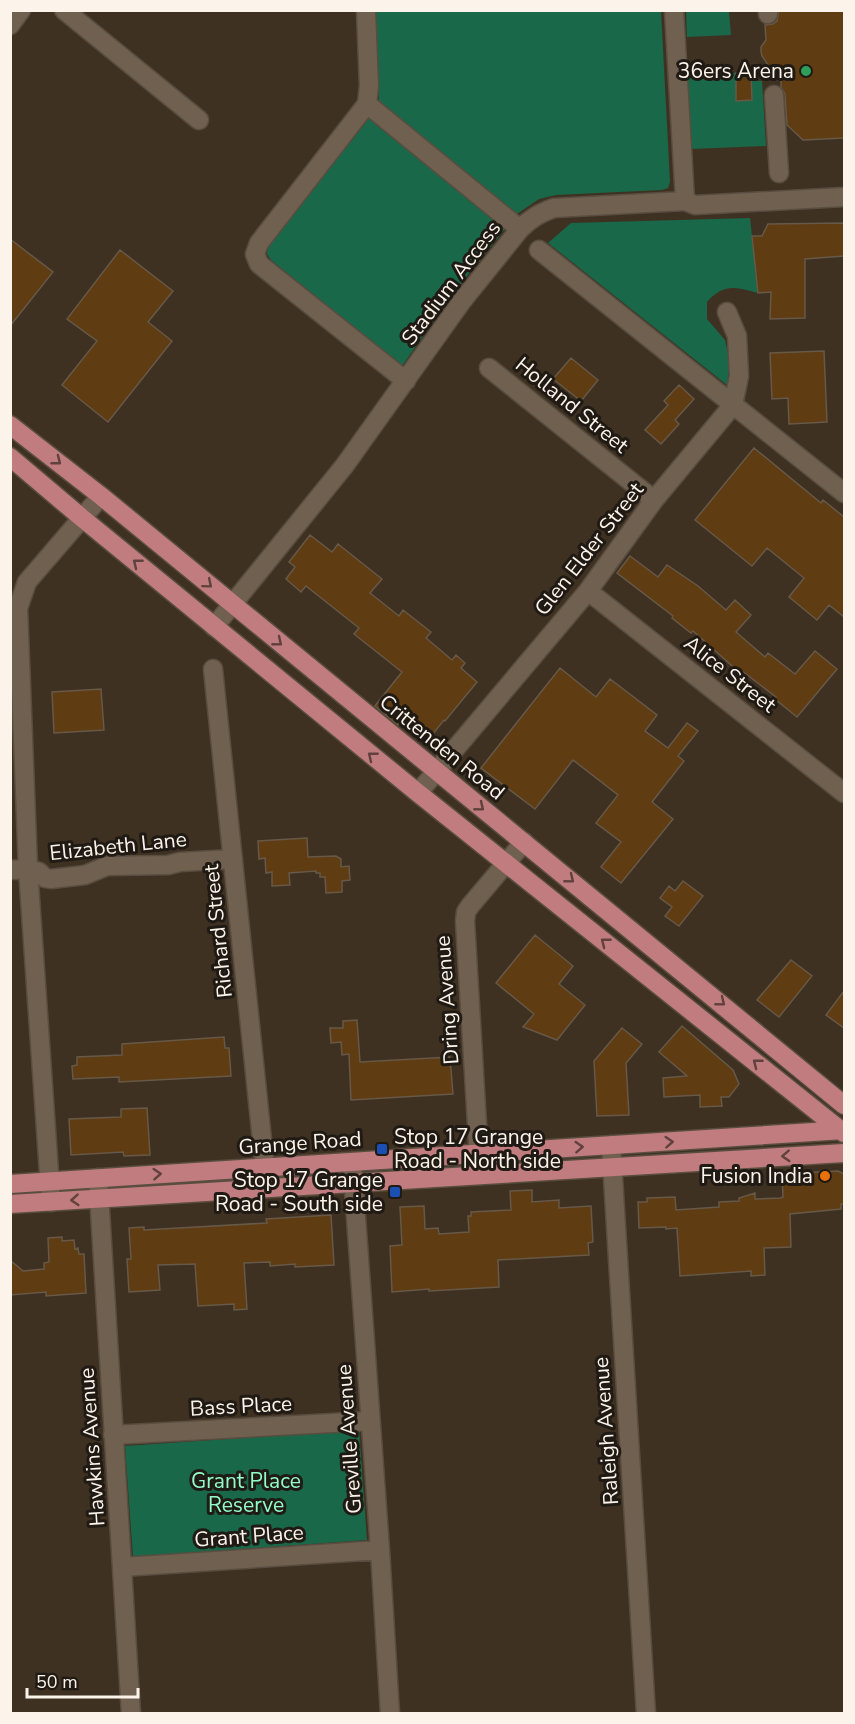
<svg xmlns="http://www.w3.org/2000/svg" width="855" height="1724" font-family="'Nunito Sans',sans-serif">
<rect width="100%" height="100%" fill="#3e3122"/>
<path fill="#196849" d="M375 11H661L670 182 668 188 662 190 556 195 539 199 517 214 455 291 402 366 271 260 267 254 268 246 366 122 379 99Z
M686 11H729L731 35 687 37Z
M736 73 737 101 751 100V81H762L766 146 692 149 687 76Z
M750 218 758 293C735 287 724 283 707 302V319L725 340 730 363 727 385 548 243 571 223Z
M359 1430 367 1540 133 1557 125 1446Z"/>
<path fill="#5f3c11" stroke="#675848" stroke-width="1.5" d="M779 10H844V138L803 140 787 125 785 94 781 87V80H778L762 56 761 52V47L766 40 765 25 773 24 777 21Z
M751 72 752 100 736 101V73Z
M844 223V256L805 259V318L770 319 771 292 758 293 752 236H762L768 224Z
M10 239 53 272 10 326Z
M120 250 173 291 148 322 172 341 108 422 62 385 97 341 67 319Z
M824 351 827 422 789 424 788 398 772 399 770 353Z
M571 358 598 380 581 401 553 379Z
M679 385 694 399 675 420 679 424 661 444 645 430 668 405 664 401Z
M754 448 821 503 823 500 844 517V617L829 605 817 620 789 597 804 578 767 548 752 566 695 520Z
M310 535 332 552 338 544 382 579 370 593 399 616 403 610 431 632 426 638 452 660 456 655 465 663 461 668 477 682 445 721 444 720 428 740 402 721 398 725 375 706 402 672 354 634 359 628 306 586 301 592 286 579 295 567 289 562Z
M630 556 658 577 667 565 698 586 726 610 735 600 751 615 736 632 765 657 768 653 795 674 815 651 837 669 797 717 775 699 776 697 742 671 740 673 693 631 691 633 672 618 673 616 617 573Z
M560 668 596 697 610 679 657 715 645 731 668 748 687 723 698 731 678 756 684 761 652 802 673 819 621 883 601 867 621 842 596 823 618 795 573 760 535 809 481 768Z
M101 689 104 730 54 733 52 692Z
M307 838 308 857 336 856 341 859V867L349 866 350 880 342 881V892L326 893 325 877H320V873H316V871L289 873 290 885 272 886V872L266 873 265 858 259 859 258 841Z
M683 881 703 896 679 926 665 916 672 907 660 898 669 886 675 891Z
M535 935 573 966 559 984 585 1005 557 1040 523 1027 534 1014 496 983Z
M791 960 812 976 779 1017 757 1000Z
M844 991V1028L826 1015Z
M357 1020 360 1062 450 1057 453 1094 351 1100 349 1054 342 1055 341 1042 331 1043 330 1028H343V1021Z
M682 1026 733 1070 739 1084 729 1097H721L722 1106 700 1107V1095L664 1097 663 1078 687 1076 659 1052Z
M622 1028 642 1044 626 1063 629 1115 597 1116 594 1061Z
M224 1037 225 1048H229L231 1076 119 1082V1077L73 1079 72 1066 77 1065V1057L122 1055V1044Z
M147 1108 150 1155 124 1156 123 1152 71 1155 69 1119 121 1117V1109Z
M838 1171 844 1174V1204H841V1209L790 1214 791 1247 764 1248 765 1275 751 1276V1271L680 1276 677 1228 666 1229V1227L639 1228 638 1202H647V1198L675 1197 676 1210 719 1207V1202L739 1201V1198L755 1193V1199L781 1198 783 1197 782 1174Z
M532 1190V1202L559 1200V1208L591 1206 593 1242 588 1243 589 1255 498 1260 499 1287 429 1291V1289L392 1292 390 1246 402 1245 400 1207 424 1206 425 1229 438 1228 439 1234 469 1232 468 1216H471V1212L511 1210 510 1191Z
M331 1215 334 1265 295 1267V1264L270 1266V1262L244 1263 247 1309 234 1310V1304L198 1306 195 1264 158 1265 160 1290 129 1292 127 1259H131L129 1228 144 1227V1230L267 1223 266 1219Z
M62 1237V1241L74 1240 75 1249 78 1248 79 1254H84L86 1293 46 1296V1292L10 1295V1260L23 1271 44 1269V1263L49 1262 48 1238Z"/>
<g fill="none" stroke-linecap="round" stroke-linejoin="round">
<g stroke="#594d40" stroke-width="21">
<path id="minor" d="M64 10 199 120
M366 10 369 86 367 104 259 243 255 254 259 264 406 381
M674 10 685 201
M768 10V14
M10 25 21 10
M774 95 779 173
M367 104 520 229
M539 250 844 493
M489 368 654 500
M588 591 844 793
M214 627 345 465 462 301 520 229C531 218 540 213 554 208L685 201 695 205 844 197
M213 669 267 1188
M418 793 588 591 654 500 733 405 739 376 737 336 727 312
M10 870 28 869 39 872 45 878 51 879 85 875 107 866 168 865 180 862 233 859
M611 1145 646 1714
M352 1162 380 1550 390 1714
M480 1175 465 921 466 912 470 906 524 842
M98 1178 131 1714
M51 1202 28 869 18 608 27 582 101 496
M113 1435 370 1421
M122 1567 380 1550"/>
</g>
<g stroke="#594d40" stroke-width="21">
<path id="major" d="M10 425 101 496 844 1105
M10 457 82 518 418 793 844 1133
M10 1184 844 1130
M10 1204 844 1153"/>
</g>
<use href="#minor" stroke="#706050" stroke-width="18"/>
<use href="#major" stroke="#c07c7e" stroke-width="18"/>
</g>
<defs><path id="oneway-chevron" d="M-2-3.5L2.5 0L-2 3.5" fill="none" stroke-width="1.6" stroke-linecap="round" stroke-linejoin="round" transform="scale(1.5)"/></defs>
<g stroke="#60413e">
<use href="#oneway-chevron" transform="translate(57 461) rotate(38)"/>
<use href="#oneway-chevron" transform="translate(137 563) rotate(-141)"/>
<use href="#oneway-chevron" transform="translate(208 584) rotate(40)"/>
<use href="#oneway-chevron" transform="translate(278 642) rotate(39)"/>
<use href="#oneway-chevron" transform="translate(372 756) rotate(-141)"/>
<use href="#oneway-chevron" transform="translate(480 807) rotate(39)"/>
<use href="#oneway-chevron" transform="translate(570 879) rotate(39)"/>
<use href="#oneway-chevron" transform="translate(605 942) rotate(-142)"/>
<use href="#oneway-chevron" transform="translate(721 1002) rotate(39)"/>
<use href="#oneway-chevron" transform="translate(757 1063) rotate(-142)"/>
<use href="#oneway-chevron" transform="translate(669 1142) rotate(-4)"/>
<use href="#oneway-chevron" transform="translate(579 1147) rotate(-4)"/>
<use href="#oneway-chevron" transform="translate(786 1156) rotate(177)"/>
<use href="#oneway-chevron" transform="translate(157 1174) rotate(-4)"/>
<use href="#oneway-chevron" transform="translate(75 1200) rotate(176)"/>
</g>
<circle fill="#2e9e5b" stroke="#201a14" stroke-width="2" cx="806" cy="71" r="6"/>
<g fill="#1a4fb4" stroke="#201a14" stroke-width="2">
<rect x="376" y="1143" width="12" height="12" rx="3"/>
<rect x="389" y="1186" width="12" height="12" rx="3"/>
</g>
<circle fill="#e8710a" stroke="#201a14" stroke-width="2" cx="825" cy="1176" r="6"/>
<g text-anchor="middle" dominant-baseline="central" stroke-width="6" stroke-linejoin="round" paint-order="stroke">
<g font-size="21" fill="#fcf3ea" stroke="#201a14" text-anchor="end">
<text x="794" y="71">36ers Arena</text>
<text x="394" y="1137" text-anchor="start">Stop 17 Grange<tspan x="394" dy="24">Road - North side</tspan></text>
<text x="813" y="1176">Fusion India</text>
<text x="383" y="1180">Stop 17 Grange<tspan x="383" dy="24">Road - South side</tspan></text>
</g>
<g font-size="21" fill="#fcf3ea" stroke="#201a14">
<text transform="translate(451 283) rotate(-53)">Stadium Access</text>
<text transform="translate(572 405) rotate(39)">Holland Street</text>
<text transform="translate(589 549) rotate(-52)">Glen Elder Street</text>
<text transform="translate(730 674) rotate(38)">Alice Street</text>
<text transform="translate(442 747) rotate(39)">Crittenden Road</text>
<text transform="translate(118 846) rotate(-6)">Elizabeth Lane</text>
<text transform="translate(218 931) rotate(-96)">Richard Street</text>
<text transform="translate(447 1000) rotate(-94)">Dring Avenue</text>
<text transform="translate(300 1143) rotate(-4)">Grange Road</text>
<text transform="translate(241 1406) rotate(-3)">Bass Place</text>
<text transform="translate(606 1431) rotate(-94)">Raleigh Avenue</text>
<text transform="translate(349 1439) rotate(-94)">Greville Avenue</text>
<text transform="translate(92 1447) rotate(-94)">Hawkins Avenue</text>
<text transform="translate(249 1536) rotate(-4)">Grant Place</text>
</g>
<g font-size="21" fill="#91fcc9" stroke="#201a14">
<text x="246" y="1481">Grant Place<tspan x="246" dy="24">Reserve</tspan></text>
</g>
</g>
<rect width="855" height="1724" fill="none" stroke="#fcf3ea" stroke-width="24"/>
<path d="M27 1688v9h111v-9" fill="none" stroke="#fcf3ea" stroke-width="3"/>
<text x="36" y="1688" font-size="18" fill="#fcf3ea" stroke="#201a14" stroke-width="4.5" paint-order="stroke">50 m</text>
</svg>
